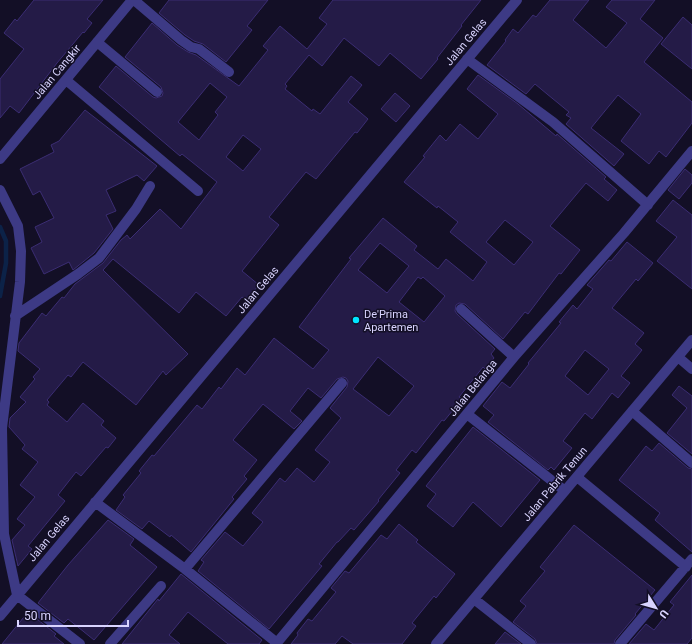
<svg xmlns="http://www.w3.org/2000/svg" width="692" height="644" font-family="Roboto,sans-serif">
<rect width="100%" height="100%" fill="#130f26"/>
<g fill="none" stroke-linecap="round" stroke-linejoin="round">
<path stroke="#0c2248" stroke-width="4.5" d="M0 227 6 241V263L0 296"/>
</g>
<path fill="#241b47" stroke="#3b2d73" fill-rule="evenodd" d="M34 0H103L87 19 92 23 84 33 83 32 57 63 19 113 10 106 0 118V79L24 49 4 33 15 19 17 21Z
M169 0H268L247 26 252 30 226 62 203 44 194 41 185 35 159 13Z
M333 0H481L461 25 462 26 437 58 438 59 421 79 390 53 379 66 344 38 322 66 309 55 285 84 287 86 285 89 312 111 313 109 320 114 351 76 362 85 348 102 368 119 357 133 355 132 316 179 306 172 269 217 279 225 242 271 259 285 246 300 242 297 226 316 196 292 179 313 113 259 103 270 188 354 166 375 163 371 136 405 83 362 71 377 68 375 47 400 49 402 47 405 67 422 83 403 104 421 101 425 116 438 108 448 106 447 81 476 76 472 58 495 65 501 28 546 32 549 18 566 12 540 25 525 17 519 35 497 20 485 38 462 22 449 25 445 9 427 10 418 26 402 20 397 35 379 33 377 40 369 18 351 19 343 42 313 46 316 62 297 64 298 75 284 103 263 121 240 127 235 130 239 160 209 181 229 217 182 182 154 180 156 99 87 116 66 153 97 156 98 162 96 163 93 161 87 125 57 152 23 177 45 188 52 196 55 239 86 268 50 263 46 280 26 307 49 327 24 319 18ZM210 83 227 97 215 112 218 115 199 140 178 122ZM243 135 261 149 243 171 226 157Z
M550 0H589L573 20 606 48 627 23 606 7 612 0H655L640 19 663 38 644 62 692 102V123L666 157 659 151 649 164 621 141 641 114 618 95 591 128 624 154 614 166 566 124 571 118 566 115 569 112 547 94 535 84 526 94 487 65 506 41 505 40 513 29 518 33 533 15 536 17Z
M683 17 692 25V69L661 44Z
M478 75 518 104 556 136 557 134 606 177 604 179 617 190 608 201 586 183 550 226 580 250 561 274 559 273 528 314 525 312 503 339 465 304 459 303 456 305 455 311 457 314 495 349 491 354 494 358 485 369 483 367 459 397 462 399 444 421 442 420 416 453 412 450 396 470 400 473 378 500 379 501 354 530 351 528 338 542H337L319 564 322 566 269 629 198 571 204 562 201 560 225 532 243 546 263 522 252 513 280 478 285 482 297 468 314 482 330 462 315 450 341 418 330 408 347 387 348 381 346 378 343 377 337 379 321 398 308 388 290 411 302 421 294 429 263 404 233 440 257 460 244 476 247 479 232 497 234 499 191 552 171 535 170 537 149 521 142 529 116 510 125 497 123 495 141 473 139 471 152 455 154 456 197 405 202 409 219 387 221 389 237 368 245 375 274 338 313 369 329 350 299 327 351 259 349 258 383 218 417 246 414 250 438 269 446 259 473 281 487 262 450 232 458 222 438 206 437 208 404 182 425 157 423 156 440 135 446 141 460 124 478 139 498 114 467 89ZM505 220 533 242 514 265 486 242ZM380 243 409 266 387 293 358 270ZM418 277 421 279 423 277 445 296 424 322 399 302ZM378 357 414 386 389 416 353 389Z
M395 93 410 106 396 122 381 109Z
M85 110 157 166 144 181 137 175 106 190 116 211 106 215 113 229 94 253 73 270 69 262 44 274 31 248 42 242 35 227 54 218 40 191 33 195 20 169 54 152 51 145 59 141Z
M685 169 692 175V183L679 199 668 190Z
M673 200 692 215V289L657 261 677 237 656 221Z
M627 242 653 263 638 281 636 279 612 308 644 333 635 344 642 350 621 376 630 383 618 398 612 393 592 419 585 413 563 441 572 448 554 470 551 467 548 470 488 422 494 415 483 406 502 382 510 388 529 364 528 363 561 323 559 322 573 305 577 309 593 289 587 285 609 260 611 261ZM585 350 609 369 588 395 565 376Z
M679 386 692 396V454L667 433 687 408 672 395Z
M473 427 540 480 501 527 473 502 453 527 427 506 436 494 426 486Z
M659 443 688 468 692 469V552L655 520 660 513 619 480 646 446 652 451Z
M108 520 134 539 130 545 157 567 94 640 68 619 64 623 38 603 68 565Z
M399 524 418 540 416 542 455 574 436 598 434 596 412 623 416 626 402 644H353L342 636 335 644H291L298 635 297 633 308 619 312 621 336 592 331 588 345 571 349 573 381 535 387 539Z
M574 525 655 590 635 614 636 615 615 640 614 644H537L535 639 513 622 526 606 520 601 545 571 540 567Z
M181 574 262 640 259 644H228L188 612 169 635 180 644H122L158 599 159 601Z
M692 575V638L687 644H629L646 624 654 630 674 605 670 602Z
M28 612 56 634 54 636 64 644H2Z
M505 632 521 644H495Z"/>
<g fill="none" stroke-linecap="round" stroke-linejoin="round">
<path stroke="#3d3a85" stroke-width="10" d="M134 0 181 40 191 47 199 49 229 72
M97 42 157 92
M467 59 553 122 648 205
M66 80 198 191
M0 159 132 0
M0 190 18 226 21 251 20 282 2 428 4 534 17 595
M461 309 514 357
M15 316 78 274 99 258 136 209 150 186
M678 357 692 369
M632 411 692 463
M467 414 565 491
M577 477 686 567
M95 502 185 569 277 643
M185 569 342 383
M17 595 80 644
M474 599 531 644
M0 616 517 0
M110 644 161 586
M276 644 514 357 624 233 692 151
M436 644 692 340
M620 644 692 559"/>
</g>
<circle fill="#00e5ff" stroke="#130f26" stroke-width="1.5" cx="356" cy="320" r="4"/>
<g text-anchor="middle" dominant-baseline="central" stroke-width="3" stroke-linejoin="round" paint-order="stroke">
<g font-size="11" fill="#d9d4ff" stroke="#130f26">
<text transform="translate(466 42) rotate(-50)">Jalan Gelas</text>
<text transform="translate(57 72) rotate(-50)">Jalan Cangkir</text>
<text transform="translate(258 290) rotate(-50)">Jalan Gelas</text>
<text transform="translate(473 388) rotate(-51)">Jalan Belanga</text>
<text transform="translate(555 484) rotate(-50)">Jalan Pabrik Tenun</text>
<text transform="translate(49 538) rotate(-50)">Jalan Gelas</text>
</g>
<g font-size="11" fill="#d9d4ff" stroke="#130f26" text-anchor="start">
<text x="364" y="314">De'Prima<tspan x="364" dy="13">Apartemen</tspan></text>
</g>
</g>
<g transform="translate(656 608) rotate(127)" stroke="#130f26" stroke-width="3" paint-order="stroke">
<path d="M0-3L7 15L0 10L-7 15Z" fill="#d9d4ff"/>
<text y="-6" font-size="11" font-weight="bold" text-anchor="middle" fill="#d9d4ff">U</text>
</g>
<path d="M18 620v6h110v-6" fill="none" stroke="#d9d4ff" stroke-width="2"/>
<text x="24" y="620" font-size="12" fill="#d9d4ff" stroke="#130f26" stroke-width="3" paint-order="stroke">50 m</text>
</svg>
